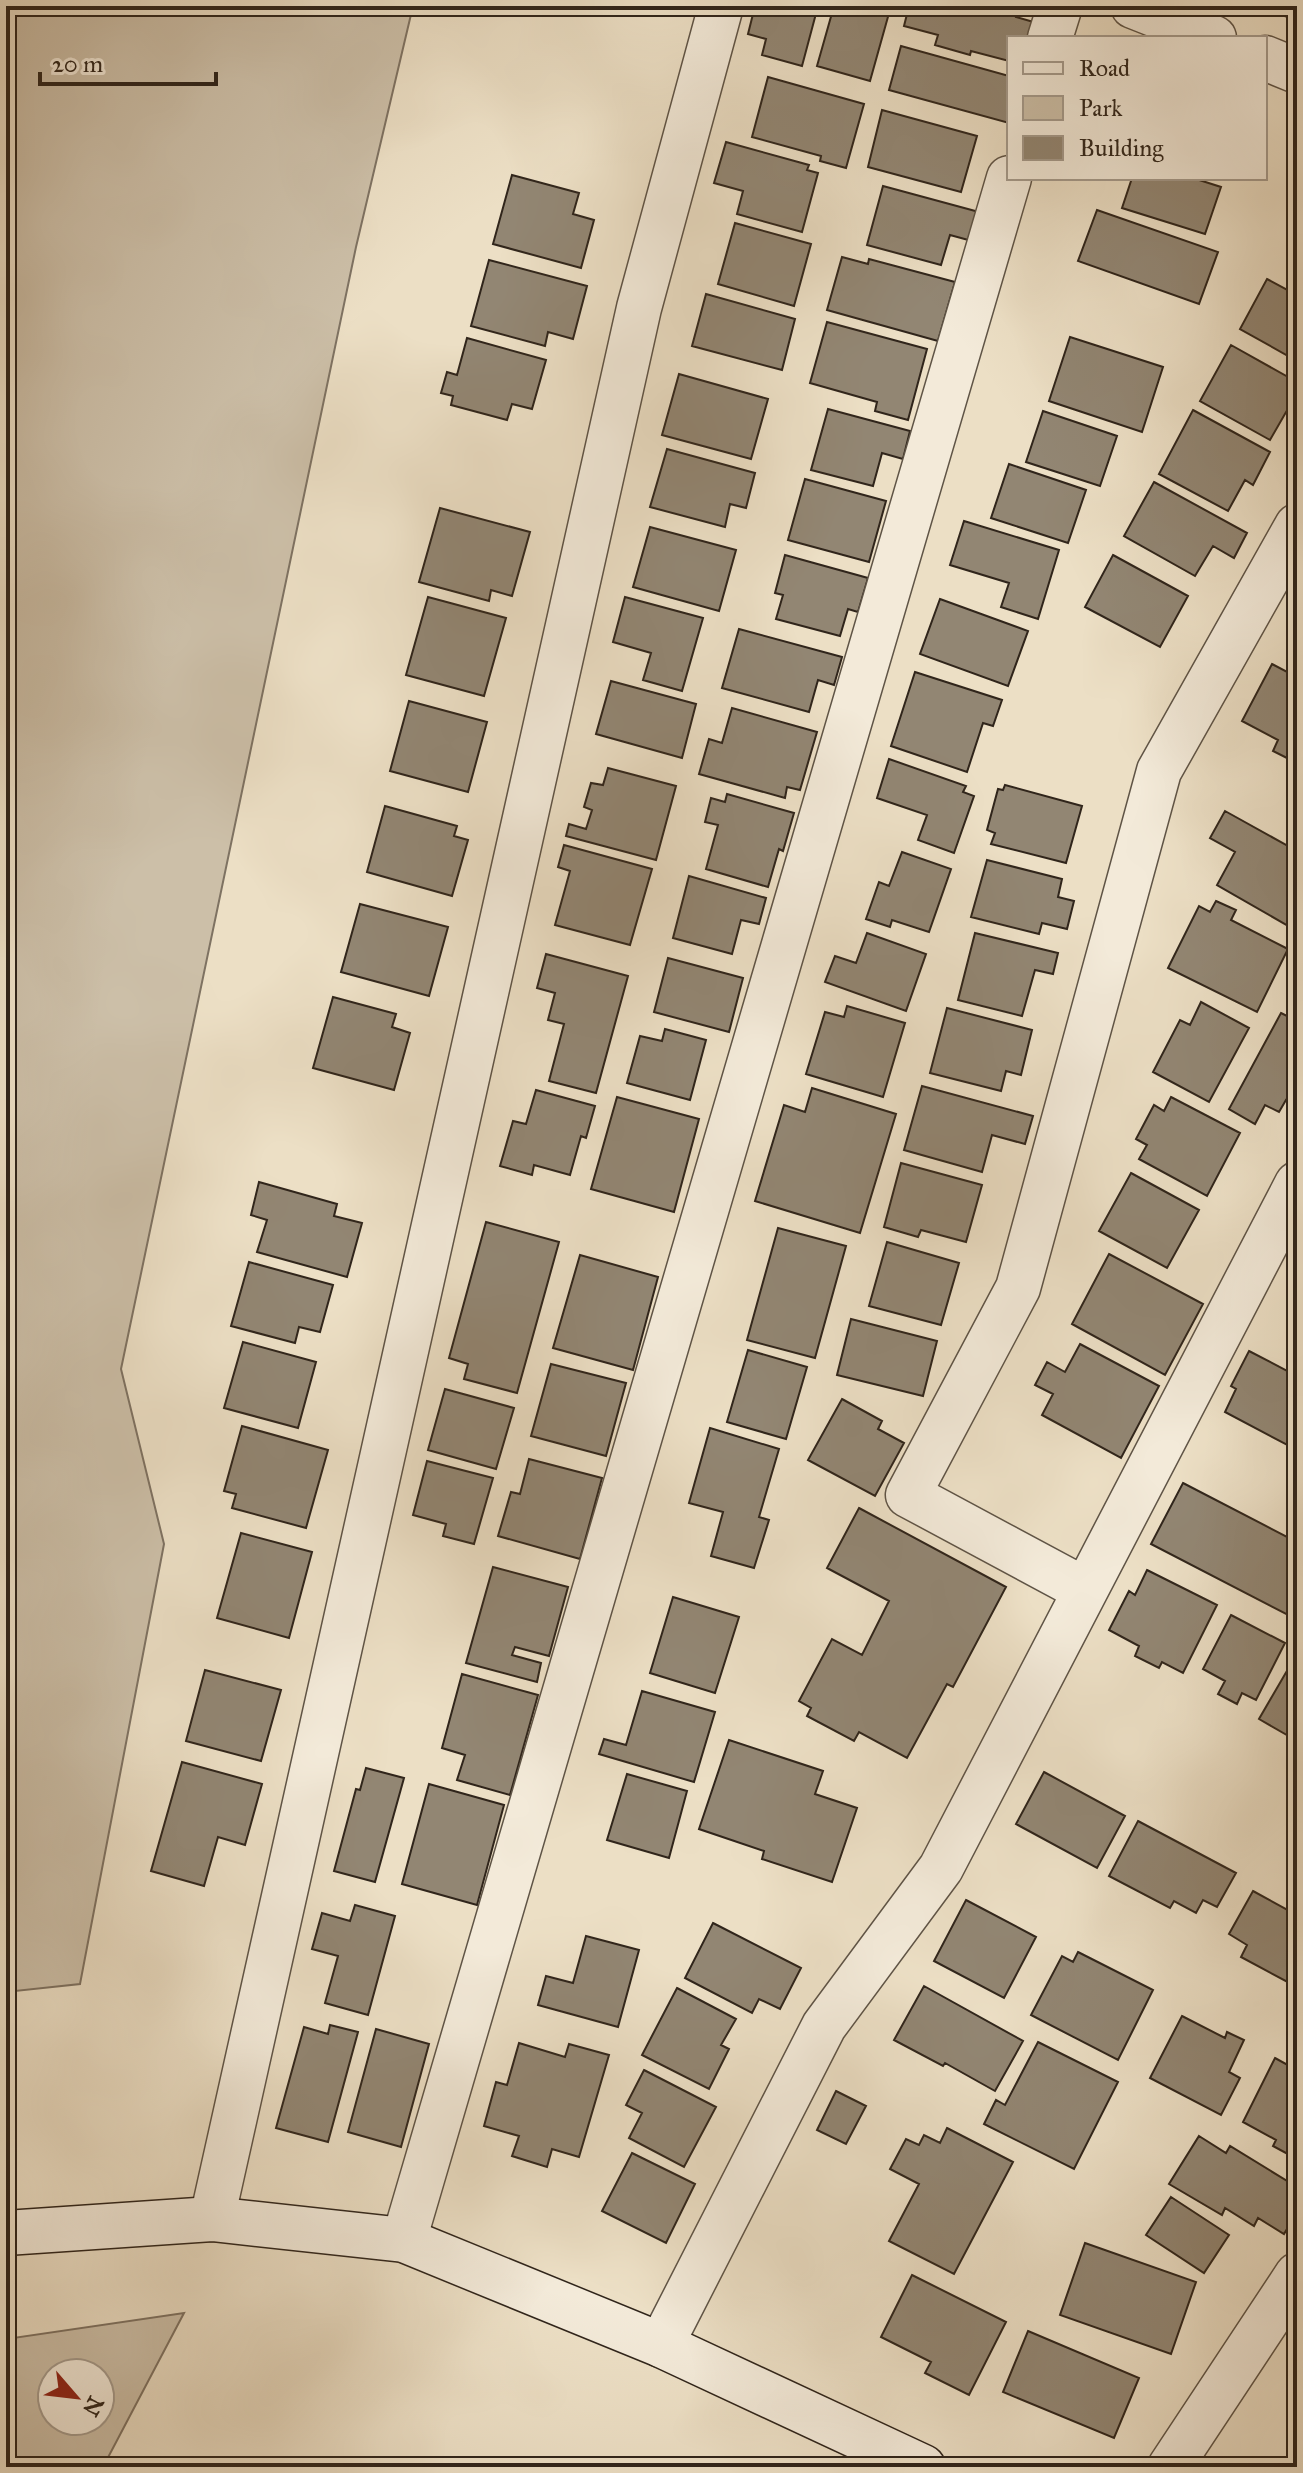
<svg xmlns="http://www.w3.org/2000/svg" width="1303" height="2473" font-family="'IM FELL Great Primer',serif">
<rect width="100%" height="100%" fill="#ecdfc5"/>
<filter id="stains"><feTurbulence type="fractalNoise" baseFrequency=".0025" numOctaves="4"/><feColorMatrix values="0 0 0 0 .2 0 0 0 0 .09 0 0 0 0 .02 0 0 0 .5 -.17"/></filter>
<radialGradient id="worn" r=".72"><stop offset=".6" stop-color="#630" stop-opacity="0"/><stop offset="1" stop-color="#630" stop-opacity=".3"/></radialGradient>
<path fill="#ccbfa8" stroke="#7e7262" stroke-width="2" fill-rule="evenodd" d="M6 6H413L356 247 121 1369 164 1544 80 1984 6 1992Z
M184 2313 103 2467H6V2339ZM52 2373H100V2421H52Z"/>
<path fill="#928673" stroke="#30251b" stroke-width="2" d="M755 6H818L802 66 762 55 766 39 748 34Z
M834 6H891L870 81 817 66Z
M909 6H1019L1016 17 1037 23 1033 38H1009V61L971 51 970 55 935 45 938 35 904 26Z
M1260 6H1297V20L1259 8Z
M901 46 1009 76V123L889 90Z
M768 77 864 104 846 168 820 161 821 156 752 137Z
M882 110 977 136 961 192 868 167Z
M726 142 809 165 807 170 818 173 802 232 737 214 743 191 714 183Z
M512 175 579 193 573 214 594 220 581 268 493 244Z
M1132 178H1193L1221 187 1205 234 1122 208Z
M883 186 979 212 972 241 950 235 941 265 867 245Z
M1097 210 1218 252 1199 304 1078 261Z
M735 223 811 244 794 306 718 284Z
M842 257 868 264 869 259 955 282 938 341 827 310Z
M489 260 587 286 573 339 548 332 545 346 471 326Z
M1267 279 1297 295V361L1240 329Z
M706 294 795 319 782 370 692 346Z
M827 322 927 349 908 420 875 411 877 402 810 383Z
M1070 337 1163 367 1142 432 1049 401Z
M467 338 546 360 532 409 512 404 507 420 451 405 453 396 441 393 447 372 457 375Z
M1231 345 1297 382V393L1270 440 1200 401Z
M679 374 768 399 751 459 662 435Z
M828 409 910 431 903 459 882 453 873 486 811 470Z
M1193 410 1270 452 1253 485 1245 480 1228 511 1159 474Z
M1043 411 1117 436 1100 486 1026 462Z
M667 449 755 473 746 508 730 504 725 527 650 507Z
M1009 464 1086 490 1068 543 991 518Z
M805 479 886 501 869 562 788 540Z
M1154 482 1247 533 1234 558 1213 546 1195 576 1124 536Z
M440 508 530 532 512 596 491 590 489 601 419 582Z
M964 521 1059 550 1038 619 1001 607 1009 583 950 565Z
M650 527 736 550 719 611 633 587Z
M785 555 868 578 858 612 848 609 840 636 776 619 783 595 775 593Z
M1113 555 1188 596 1160 647 1085 607Z
M428 597 506 618 484 696 406 675Z
M625 597 703 618 682 691 643 680 651 653 613 642Z
M940 599 1028 631 1008 686 920 654Z
M739 629 842 657 834 685 818 680 809 712 722 688Z
M1272 664 1297 677V773L1289 769 1293 761 1273 751 1278 740 1242 721Z
M915 672 1002 700 993 726 983 723 967 772 891 746Z
M611 681 696 704 682 758 596 734Z
M409 701 487 722 468 792 390 771Z
M732 708 817 732 800 790 787 787 785 798 699 774 709 739 722 743Z
M889 759 966 786 963 792 974 796 954 853 918 840 927 815 877 798Z
M608 768 676 786 656 860 566 836 569 824 586 829 592 810 584 807 591 783 603 785Z
M1005 785 1082 806 1066 863 991 844 995 833 987 830 998 789 1003 790Z
M727 794 794 813 783 851 779 849 768 887 706 869 718 825 705 822 711 798 725 802Z
M385 806 457 826 454 836 468 840 452 896 367 872Z
M1225 811 1297 851V931L1217 885 1235 852 1210 838Z
M564 845 652 869 630 945 555 925 570 871 558 867Z
M902 852 951 869 929 932 892 920 890 927 866 919 879 882 889 886Z
M987 860 1062 879 1058 897 1074 901 1067 929 1042 923 1039 934 971 917Z
M689 876 766 898 759 924 741 920 732 954 673 938Z
M1216 901 1236 910 1231 920 1288 949 1257 1012 1168 968 1199 906 1210 912Z
M360 904 448 927 429 996 341 972Z
M867 933 926 954 906 1011 825 982 835 956 856 963Z
M975 933 1058 953 1053 974 1035 970 1022 1016 958 1000Z
M546 954 628 976 596 1093 549 1081 564 1024 548 1020 555 993 537 988Z
M668 958 743 978 729 1032 654 1012Z
M333 997 396 1014 392 1027 410 1033 394 1090 313 1068Z
M1201 1002 1249 1028 1209 1102 1153 1072 1180 1020 1190 1025Z
M847 1006 905 1023 883 1097 806 1074 825 1012 844 1017Z
M947 1008 1032 1030 1021 1075 1006 1071 1001 1091 930 1073Z
M1281 1013 1297 1021V1107L1286 1100 1279 1112 1265 1105 1255 1124 1229 1109Z
M665 1029 706 1040 690 1100 627 1083 640 1036 662 1041Z
M922 1086 1033 1116 1025 1144 992 1135 982 1172 904 1150Z
M812 1088 896 1114 860 1233 755 1201 784 1105 805 1112Z
M536 1090 595 1106 586 1138 581 1136 570 1175 534 1165 532 1175 500 1166 513 1121 526 1124Z
M617 1097 699 1119 674 1212 591 1189Z
M1171 1097 1240 1133 1207 1196 1139 1159 1147 1145 1136 1139 1154 1105 1164 1111Z
M901 1163 982 1185 966 1242 921 1230 918 1237 884 1227Z
M1131 1173 1199 1210 1167 1268 1099 1231Z
M259 1182 337 1204 334 1216 362 1223 347 1277 257 1252 267 1220 251 1215Z
M486 1222 559 1242 517 1393 464 1379 468 1364 449 1358Z
M778 1228 846 1246 815 1358 747 1340Z
M887 1242 959 1263 941 1325 869 1306Z
M1109 1254 1203 1304 1165 1375 1072 1324Z
M580 1255 658 1277 633 1370 553 1348Z
M249 1262 333 1285 320 1332 299 1327 295 1343 231 1326Z
M851 1319 937 1341 923 1396 837 1375Z
M243 1342 316 1362 298 1428 224 1408Z
M1080 1344 1159 1386 1121 1458 1042 1415 1053 1394 1035 1385 1047 1362 1065 1372Z
M748 1350 807 1367 786 1439 727 1422Z
M1249 1351 1297 1376V1440L1293 1448 1225 1412 1236 1389 1231 1386Z
M551 1364 626 1383 606 1456 531 1436Z
M445 1389 514 1408 496 1469 428 1450Z
M842 1399 882 1421 878 1429 904 1443 875 1496 808 1460Z
M242 1426 328 1450 306 1528 232 1508 236 1494 224 1491Z
M710 1428 779 1449 759 1517 769 1520 754 1568 711 1556 723 1512 689 1503Z
M529 1459 602 1478 580 1559 498 1536 511 1492 520 1494Z
M427 1461 493 1478 474 1544 443 1536 446 1524 413 1515Z
M1183 1483 1297 1542V1608L1292 1617 1151 1544Z
M859 1508 1006 1587 953 1687 947 1684 907 1758 859 1732 854 1741 807 1716 811 1708 799 1701 832 1639 862 1655 889 1601 827 1568Z
M241 1533 312 1552 289 1638 217 1618Z
M493 1567 568 1587 549 1656 515 1647 512 1655 541 1663 537 1682 466 1663Z
M1147 1570 1217 1605 1183 1673 1162 1662 1159 1668 1135 1656 1139 1646 1109 1630 1129 1591 1135 1595Z
M673 1597 739 1617 715 1693 650 1673Z
M1231 1615 1285 1643 1256 1700 1242 1693 1237 1704 1218 1694 1225 1681 1203 1669Z
M1295 1657 1297 1658V1719L1292 1728 1297 1731 1292 1738 1259 1719Z
M205 1670 281 1690 261 1761 186 1741Z
M462 1674 538 1695 510 1795 457 1780 465 1755 442 1748Z
M642 1691 715 1712 694 1782 599 1754 604 1739 626 1745Z
M729 1740 823 1771 815 1794 857 1808 832 1882 762 1859 764 1851 699 1829Z
M182 1762 262 1784 245 1845 218 1837 204 1886 151 1871Z
M366 1768 404 1778 375 1882 334 1871 356 1789 360 1790Z
M1044 1772 1125 1816 1097 1868 1016 1824Z
M627 1774 687 1791 669 1858 607 1840Z
M429 1784 504 1805 477 1905 402 1884Z
M1138 1821 1236 1873 1217 1907 1203 1900 1196 1913 1174 1901 1170 1908 1109 1876Z
M1253 1891 1297 1915V1987L1241 1957 1247 1945 1229 1934Z
M966 1900 1036 1937 1004 1998 934 1961Z
M355 1905 395 1916 368 2015 325 2003 338 1956 312 1949 322 1913 350 1921Z
M713 1923 801 1968 780 2009 759 1999 752 2013 685 1978Z
M586 1936 639 1950 618 2027 538 2005 546 1976 573 1983Z
M1078 1952 1153 1990 1118 2060 1031 2015 1062 1956 1073 1962Z
M924 1986 1023 2041 995 2091 945 2063 943 2066 894 2040Z
M677 1988 736 2019 721 2045 729 2049 709 2089 642 2055Z
M1182 2016 1225 2038 1227 2032 1244 2040 1229 2072 1240 2078 1221 2115 1150 2078Z
M330 2025 358 2032 328 2142 276 2128 304 2027 328 2034Z
M376 2029 429 2044 401 2147 348 2132Z
M1038 2042 1118 2082 1074 2169 984 2124 996 2100 1005 2105Z
M519 2043 565 2057 569 2044 609 2055 579 2157 552 2149 547 2167 512 2156 519 2136 484 2126 496 2082 507 2085Z
M1275 2058 1297 2070V2159L1273 2146 1276 2140 1243 2122Z
M644 2070 716 2107 684 2167 629 2138 642 2113 626 2105Z
M836 2091 866 2106 846 2144 817 2130Z
M947 2128 1013 2162 954 2274 889 2241 919 2184 890 2169 906 2139 919 2145 924 2135 940 2143Z
M1199 2136 1226 2153 1230 2146 1297 2187V2212L1284 2234 1258 2218 1254 2226 1225 2208 1222 2215 1169 2184Z
M632 2153 695 2184 666 2243 602 2211Z
M1171 2197 1229 2235 1204 2273 1146 2235Z
M1085 2243 1196 2282 1171 2354 1060 2315Z
M912 2275 1006 2322 969 2395 925 2373 931 2362 881 2337Z
M1028 2331 1139 2378 1114 2438 1003 2392Z"/>
<g fill="none" stroke-linecap="round" stroke-linejoin="round">
<g stroke="#5f5446" stroke-width="47">
<path id="street" d="M1133 6 1214 38
M1050 38 1060 6
M1265 58 1297 71
M1085 1590 908 1495 1018 1288 1159 771 1297 526
M212 2219 639 308 721 6
M404 2240 1009 178
M661 2345 824 2026 941 1868 1297 1184
M1170 2467 1297 2275"/>
</g>
<g stroke="#30251b" stroke-width="47">
<path id="secondary" d="M6 2233 212 2219 404 2240 661 2345 923 2467"/>
</g>
<use href="#street" stroke="#f3ead9" stroke-width="44"/>
<use href="#secondary" stroke="#f3ead9" stroke-width="44"/>
</g>
<rect width="1303" height="2473" fill="none" stroke="#ecdfc5" stroke-width="32"/>
<rect x="8" y="8" width="1287" height="2457" fill="none" stroke="#30251b" stroke-width="4"/>
<rect x="16" y="16" width="1271" height="2441" fill="none" stroke="#30251b" stroke-width="2"/>
<rect x="1007" y="36" width="260" height="144" fill="#f3ead9" stroke="#a59b8d" stroke-width="2"/>
<rect x="1023" y="62" width="40" height="12" fill="#f3ead9" stroke="#a59b8d" stroke-width="2"/>
<text x="1079" y="76" font-size="24" fill="#30251b">Road</text>
<rect x="1023" y="96" width="40" height="24" fill="#ccbfa8" stroke="#a59b8d" stroke-width="2"/>
<text x="1079" y="116" font-size="24" fill="#30251b">Park</text>
<rect x="1023" y="136" width="40" height="24" fill="#928673" stroke="#a59b8d" stroke-width="2"/>
<text x="1079" y="156" font-size="24" fill="#30251b">Building</text>
<g transform="translate(76 2397) rotate(118)"><circle r="38" fill="#f3ead9" stroke="#a59b8d" stroke-width="2"/>
<path d="M0-6L14 30L0 20L-14 30Z" fill="#8f2418"/>
<text y="-12" font-size="22" font-weight="bold" text-anchor="middle" fill="#30251b">N</text>
</g>
<path d="M40 72v12h176v-12" fill="none" stroke="#30251b" stroke-width="4"/>
<text x="52" y="72" font-size="24" fill="#30251b" stroke="#f3ead9" stroke-width="6" paint-order="stroke">20 m</text>
<rect width="100%" height="100%" filter="url(#stains)"/>
<rect width="100%" height="100%" fill="url(#worn)"/>
</svg>
